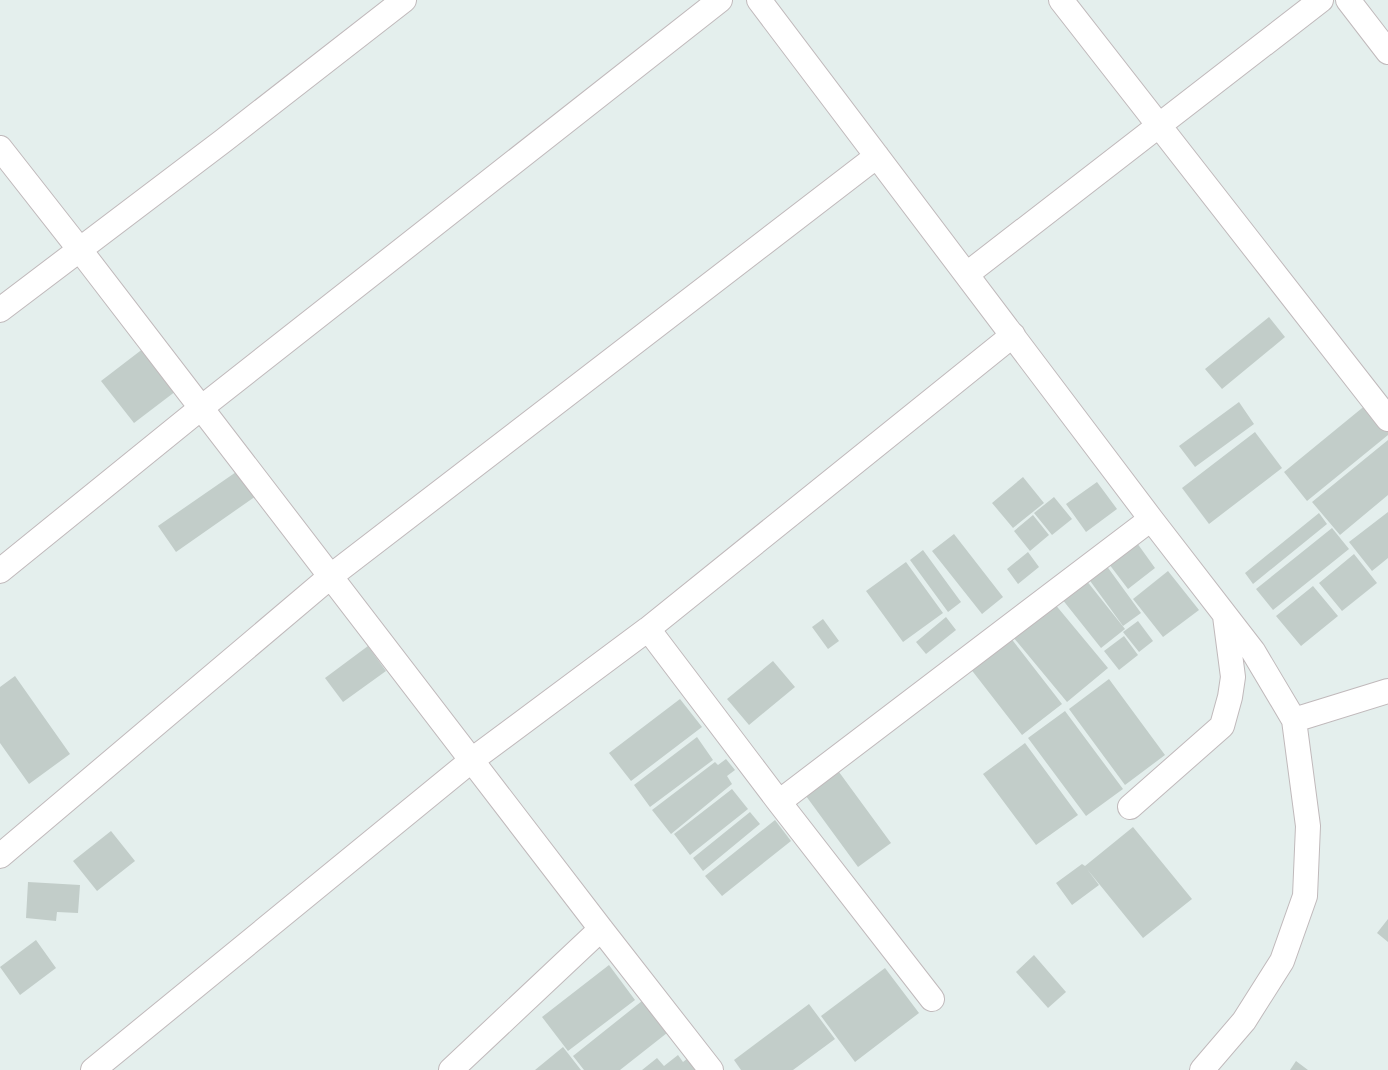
<svg xmlns="http://www.w3.org/2000/svg" width="1388" height="1070" font-family="'PT Sans Narrow',sans-serif">
<rect width="100%" height="100%" fill="#e4efed"/>
<path fill="#c2cdc9" d="M1269 317 1285 337 1222 389 1205 369Z
M144 348 176 391 134 423 101 381Z
M1239 402 1254 424 1195 467 1179 446Z
M1367 404 1388 429V435L1307 501 1284 472Z
M1255 432 1282 468 1209 524 1182 488Z
M1388 440V495L1340 535 1312 502Z
M239 470 256 496 176 552 158 526Z
M1023 477 1044 503 1013 528 992 503Z
M1097 482 1117 509 1086 532 1066 504Z
M1054 497 1072 519 1052 535 1034 513Z
M1388 512V558L1372 571 1349 542Z
M1319 513 1327 524 1253 584 1245 573Z
M1033 515 1049 535 1030 551 1014 531Z
M1332 528 1349 549 1273 610 1256 589Z
M954 534 1003 597 982 614 932 551Z
M1137 543 1155 568 1128 589 1109 564Z
M923 550 961 602 948 612 910 560Z
M1028 552 1039 567 1018 584 1007 569Z
M1354 554 1377 583 1342 611 1319 583Z
M906 562 943 613 903 642 866 591Z
M1106 565 1141 613 1123 626 1088 578Z
M1168 571 1199 610 1163 637 1133 599Z
M1086 580 1125 629 1101 648 1062 599Z
M1313 586 1338 616 1301 646 1276 616Z
M1054 603 1108 668 1067 702 1013 637Z
M946 617 956 630 926 654 916 642Z
M823 619 839 641 828 649 812 627Z
M1138 621 1153 641 1139 652 1123 632Z
M1124 636 1138 655 1119 670 1104 651Z
M1010 637 1062 704 1022 735 970 668Z
M368 646 386 671 343 702 325 678Z
M773 661 795 687 749 725 727 699Z
M15 676 70 754 29 784 0 743V687Z
M1109 679 1165 755 1125 785 1069 709Z
M680 699 702 727 631 781 609 753Z
M1065 711 1123 789 1086 816 1028 738Z
M697 737 713 760 650 807 634 785Z
M1025 743 1078 815 1036 845 983 774Z
M726 759 735 770 727 776 732 784 671 834 652 810 715 762 718 765Z
M839 772 891 843 858 867 806 796Z
M732 789 748 809 690 855 674 834Z
M750 812 760 824 703 871 693 858Z
M775 820 791 841 722 896 705 876Z
M1133 827 1192 899 1143 938 1087 869 1099 885 1072 905 1056 883 1082 864 1085 866Z
M111 831 135 861 97 891 73 861Z
M28 882 80 885 78 913 57 912 56 921 26 918Z
M1388 919V942L1377 933Z
M36 940 56 968 20 995 0 967Z
M1034 955 1066 992 1048 1008 1016 972Z
M609 965 635 1000 568 1051 542 1017Z
M885 968 919 1013 855 1062 821 1016Z
M642 1001 667 1033 620 1070H584L573 1056Z
M809 1004 835 1039 793 1070H741L734 1060Z
M563 1047 581 1070H535Z
M693 1054 704 1070H642L657 1058 664 1066 678 1055 683 1062Z
M1296 1061 1308 1070H1290Z"/>
<g fill="none" stroke-linecap="round" stroke-linejoin="round">
<g stroke="#c0b9bb" stroke-width="26">
<path id="minor" d="M759 0 1151 519 1253 651 1294 720 1308 826 1305 896 1282 961 1244 1021 1202 1070
M1061 0 1388 419
M1348 0 1388 52
M0 148 80 250 601 929 711 1070
M967 274 1321 0
M0 310 223 141 404 0
M0 571 201 408 720 0
M648 629 779 802 932 999
M1294 720 1388 691
M779 802 1151 519
M1130 807 1222 726 1230 697 1233 677 1225 616
M0 856 331 576 877 156
M93 1070 472 760 648 629 1013 335
M451 1070 601 929"/>
</g>
<use href="#minor" stroke="#fff" stroke-width="24"/>
</g>
</svg>
